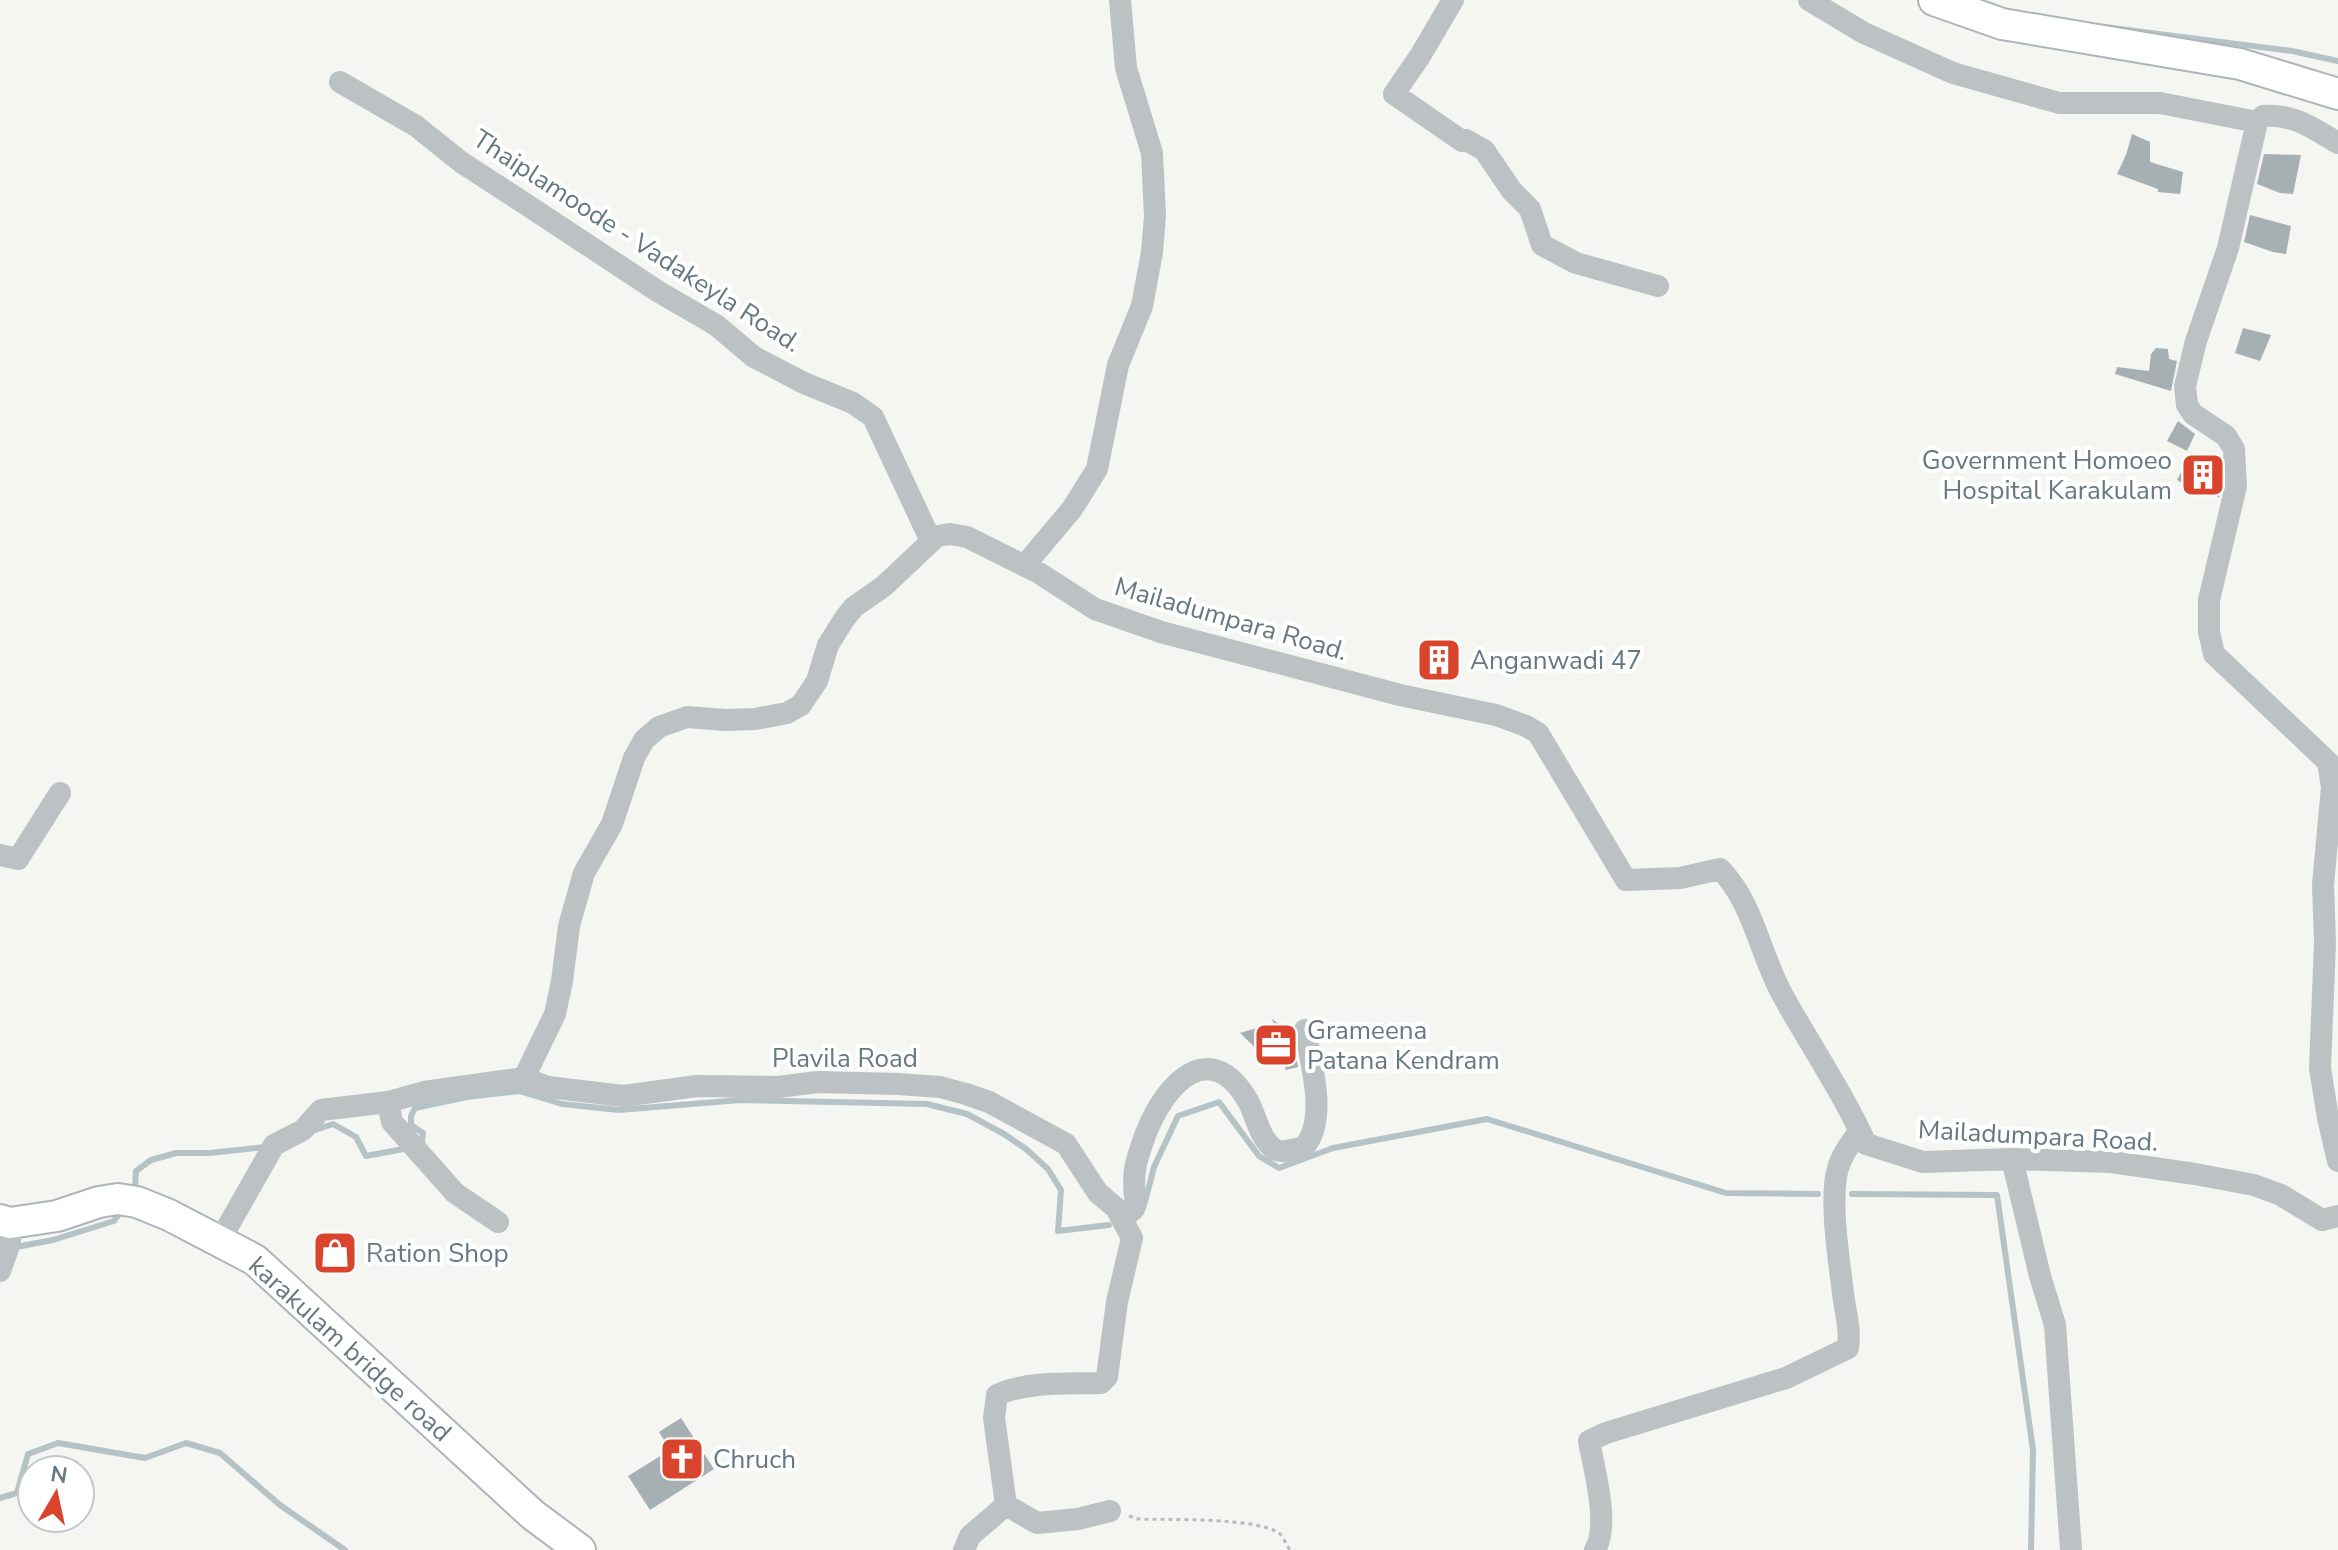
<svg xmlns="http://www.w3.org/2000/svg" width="2338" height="1550" font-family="'Nunito Sans',sans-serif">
<rect width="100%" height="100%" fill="#f5f5f2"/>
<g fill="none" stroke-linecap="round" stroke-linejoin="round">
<path stroke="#b5c3c6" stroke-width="6" d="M2104 27 2292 51 2338 61
M312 1131 333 1124 356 1137 366 1156 409 1148
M419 1144 422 1142 423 1133 411 1125V1116L415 1108 467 1097 519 1091 562 1104 619 1110 740 1100 927 1104 967 1114 1004 1134 1026 1149 1048 1169 1061 1190 1058 1231 1109 1225
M132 1193 135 1188 136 1171 151 1160 176 1153H210L265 1147
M1852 1194 1997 1195 2033 1450 2031 1550
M1145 1202 1154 1167 1178 1116 1219 1102 1259 1156 1279 1168 1333 1148 1487 1119 1726 1193 1818 1194
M16 1247 53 1240 114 1221 122 1210
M0 1498 17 1493 28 1454 58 1443 145 1458 186 1443 220 1453 280 1505 345 1550"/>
</g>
<path fill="#a6afb2" d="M2132 134 2150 142V162L2183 172 2180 194 2158 192V189L2117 174 2126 155Z
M2264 154 2301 155 2293 194 2280 193 2257 184Z
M2250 215 2291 226 2286 254 2273 252 2244 242Z
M2243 328 2271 335 2260 361 2235 353Z
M2156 348 2168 349 2169 359 2177 361 2171 391 2115 374 2117 367 2149 371 2151 354Z
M2178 421 2195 434 2187 451 2167 441Z
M2191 453 2221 468 2222 485 2219 498 2208 489 2190 488 2177 480Z
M1437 640 1455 647 1441 680 1424 673Z
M1272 1019 1291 1033 1298 1067 1286 1070 1280 1049 1269 1061 1240 1033 1267 1025 1275 1027Z
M334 1239 348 1253 337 1266 322 1252Z
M681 1418 714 1469 650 1510 628 1476 670 1450 659 1432Z"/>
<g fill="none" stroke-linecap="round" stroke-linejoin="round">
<g stroke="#aeb5b8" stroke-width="34">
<path id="secondary" d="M1934 0 2002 24 2240 64 2338 94
M0 1220 10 1223 57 1216 99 1202 118 1199 137 1202 169 1215 255 1260 533 1515 580 1550"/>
</g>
<path stroke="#b8bbbd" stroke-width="3" stroke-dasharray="4 4" stroke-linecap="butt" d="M1129 1516 1138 1519C1167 1520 1260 1517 1280 1534 1284 1538 1287 1546 1290 1550"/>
<path stroke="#bcc1c3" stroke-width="22" d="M1453 0 1420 56 1394 94 1462 141 1466 140 1484 150 1512 191 1530 209 1542 245 1576 263 1658 286
M1809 0 1864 33 1953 73 2059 103H2160L2257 122
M340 82 416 126 461 162 524 203 659 292 716 325 754 357 804 383 853 403 873 417 931 541
M2257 122 2228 248 2196 341 2185 386 2187 405 2193 414 2226 436 2234 449 2236 486 2209 600V632L2214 654 2328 762 2332 787 2323 885 2325 943 2320 1068 2328 1118 2338 1161
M2257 122 2263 116C2293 113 2314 129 2338 143
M1025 565 1072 509 1097 469 1118 365 1142 306 1152 252 1155 216 1152 153 1126 68 1120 0
M0 855 18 859 60 793
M524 1078 555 1014 562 981 569 926 584 873 612 824 634 758 644 740 659 727 687 717 725 720 755 719 787 713 801 705 817 681 828 645 845 618 854 607 884 586 937 536 950 534 967 537 1039 573 1095 609 1161 632 1400 695 1496 715 1526 726 1538 733 1626 880 1680 878 1720 869C1753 902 1760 954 1782 994 1810 1045 1842 1091 1866 1144L1923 1162 2012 1159 2111 1162 2195 1174 2254 1185 2281 1195 2322 1220 2338 1216
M388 1102 392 1122 455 1193 498 1222
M2012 1159 2040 1276 2055 1325 2071 1550
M1123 1218 1134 1209 1136 1204C1131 1174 1136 1160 1146 1133 1165 1084 1210 1035 1248 1101 1256 1115 1259 1138 1274 1149 1282 1154 1295 1149 1304 1147 1328 1120 1311 1063 1305 1030
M219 1242 274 1145 303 1130 321 1110 388 1102 424 1092 524 1078 548 1087 623 1096 697 1086 778 1087 818 1082 898 1084 940 1087 966 1094 989 1102 1066 1144 1098 1193 1116 1208 1132 1238 1117 1302 1107 1377 1101 1383C1068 1384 1027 1381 997 1395L994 1418 1006 1505 1037 1523 1078 1519 1110 1511
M0 1271 10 1243V1223
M964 1550 970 1536 1006 1505
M1595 1550C1610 1525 1594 1469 1589 1441L1606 1433 1786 1378 1848 1348C1851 1328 1845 1312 1843 1293 1839 1260 1829 1198 1838 1168 1842 1154 1851 1142 1860 1131"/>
<use href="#secondary" stroke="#fff" stroke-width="30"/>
</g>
<defs>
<g id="building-square" transform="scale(2.3)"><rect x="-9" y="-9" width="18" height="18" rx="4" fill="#da442d" stroke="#fff"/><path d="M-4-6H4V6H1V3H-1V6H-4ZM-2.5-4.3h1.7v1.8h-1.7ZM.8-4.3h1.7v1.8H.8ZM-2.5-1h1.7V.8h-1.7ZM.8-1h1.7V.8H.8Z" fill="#fff"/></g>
<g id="office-square" transform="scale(2.3)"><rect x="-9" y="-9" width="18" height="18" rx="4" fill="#da442d" stroke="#fff"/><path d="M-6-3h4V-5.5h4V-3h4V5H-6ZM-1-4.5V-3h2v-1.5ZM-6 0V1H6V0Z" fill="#fff"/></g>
<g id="shop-square" transform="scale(2.3)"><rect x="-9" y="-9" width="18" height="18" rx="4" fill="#da442d" stroke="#fff"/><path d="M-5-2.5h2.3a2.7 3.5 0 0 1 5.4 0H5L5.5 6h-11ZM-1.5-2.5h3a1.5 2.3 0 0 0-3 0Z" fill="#fff"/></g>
<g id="church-square" transform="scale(2.3)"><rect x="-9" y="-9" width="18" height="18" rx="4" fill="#da442d" stroke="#fff"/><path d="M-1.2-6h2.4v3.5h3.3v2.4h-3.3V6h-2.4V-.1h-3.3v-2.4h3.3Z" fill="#fff"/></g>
</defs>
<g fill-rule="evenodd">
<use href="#building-square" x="2203" y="475"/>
<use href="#building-square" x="1439" y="660"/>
<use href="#office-square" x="1276" y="1045"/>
<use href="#shop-square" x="335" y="1253"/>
<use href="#church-square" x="682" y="1459"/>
</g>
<g text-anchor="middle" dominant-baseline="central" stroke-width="8" stroke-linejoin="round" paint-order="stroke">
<g font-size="26" fill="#667881" stroke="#fff">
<text transform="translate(637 241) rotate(33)">Thaiplamoode - Vadakeyla Road.</text>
<text transform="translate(1231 619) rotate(16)">Mailadumpara Road.</text>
<text x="845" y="1058">Plavila Road</text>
<text transform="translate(2038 1136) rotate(3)">Mailadumpara Road.</text>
<text transform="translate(350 1349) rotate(42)">karakulam bridge road</text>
</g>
<g font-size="26" fill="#667881" stroke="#fff" text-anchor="start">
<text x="2172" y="460" text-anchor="end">Government Homoeo<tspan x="2172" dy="30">Hospital Karakulam</tspan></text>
<text x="1470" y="660">Anganwadi 47</text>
<text x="1307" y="1030">Grameena<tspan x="1307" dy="30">Patana Kendram</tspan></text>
<text x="366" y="1253">Ration Shop</text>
<text x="713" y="1459">Chruch</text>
</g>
</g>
<g transform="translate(56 1494) rotate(9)"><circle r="38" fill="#ffffff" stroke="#c2c9cd" stroke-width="2"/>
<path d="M0-6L14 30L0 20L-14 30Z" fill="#da442d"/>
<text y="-12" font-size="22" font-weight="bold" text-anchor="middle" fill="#667881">N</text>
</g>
</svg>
